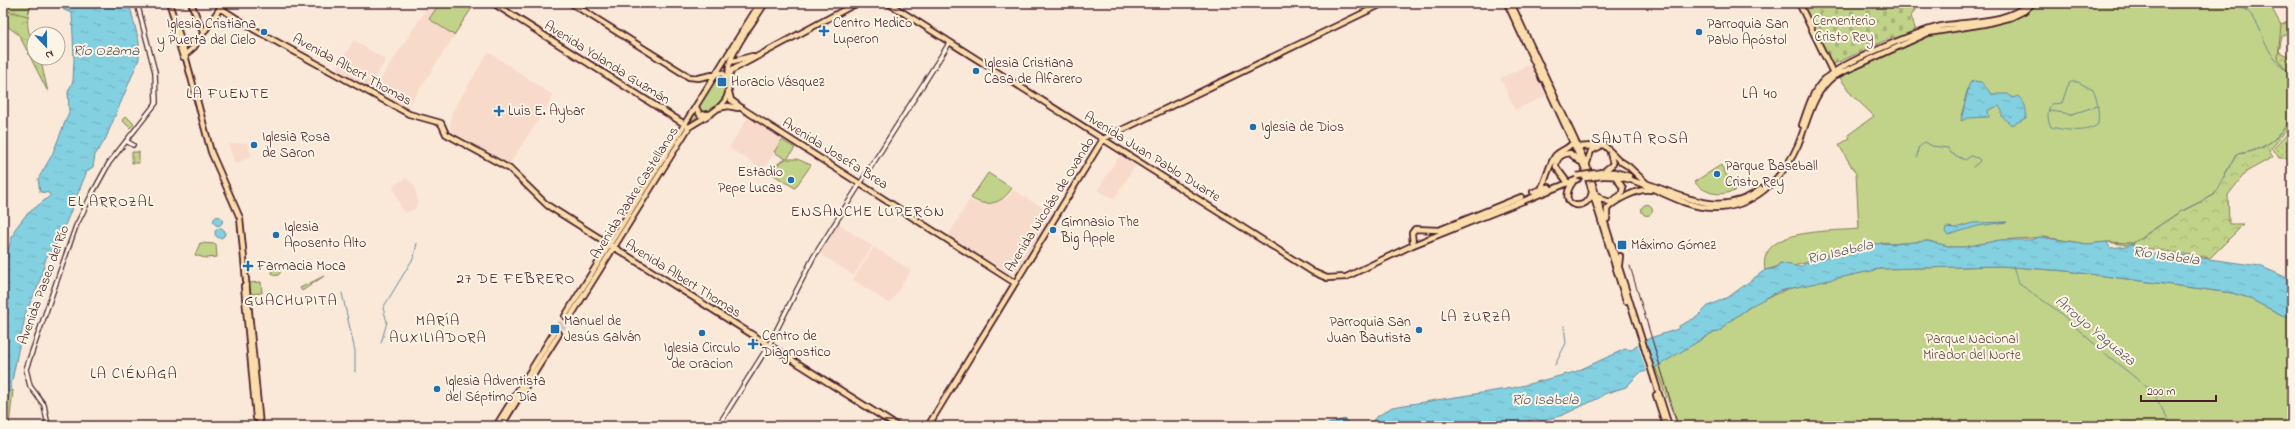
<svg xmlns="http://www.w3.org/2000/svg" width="2295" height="429" font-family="'Indie Flower',sans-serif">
<defs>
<pattern id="grass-dots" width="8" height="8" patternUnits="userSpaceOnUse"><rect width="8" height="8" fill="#c1d388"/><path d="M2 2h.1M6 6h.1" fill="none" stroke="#a7b576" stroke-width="1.8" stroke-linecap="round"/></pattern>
<pattern id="forest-crowns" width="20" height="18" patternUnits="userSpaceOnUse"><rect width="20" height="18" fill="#c1d388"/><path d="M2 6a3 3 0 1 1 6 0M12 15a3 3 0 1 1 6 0" fill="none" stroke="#a7b576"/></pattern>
<pattern id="wetland-marsh" width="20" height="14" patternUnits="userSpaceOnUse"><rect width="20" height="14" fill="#c1d388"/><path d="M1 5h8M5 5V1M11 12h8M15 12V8" fill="none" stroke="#a7b576"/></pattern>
<pattern id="cemetery-stones" width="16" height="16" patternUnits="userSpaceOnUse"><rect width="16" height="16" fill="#c1d388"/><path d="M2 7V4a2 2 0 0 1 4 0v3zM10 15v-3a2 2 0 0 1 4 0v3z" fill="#a7b576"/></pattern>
<pattern id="water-ripples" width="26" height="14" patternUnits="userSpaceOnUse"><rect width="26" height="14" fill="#83d0e1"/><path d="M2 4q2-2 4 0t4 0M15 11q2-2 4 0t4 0" fill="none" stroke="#73b2c1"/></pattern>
</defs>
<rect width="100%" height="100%" fill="#fae9d9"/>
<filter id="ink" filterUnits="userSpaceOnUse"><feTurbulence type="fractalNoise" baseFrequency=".025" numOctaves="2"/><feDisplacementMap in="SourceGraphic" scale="8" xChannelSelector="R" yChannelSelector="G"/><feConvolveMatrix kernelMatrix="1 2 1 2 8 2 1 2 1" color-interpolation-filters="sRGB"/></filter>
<g filter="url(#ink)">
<path fill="#f8dacb" d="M430 3H476L406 110 373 91Z
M354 40 386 60 367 91 334 73Z
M490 53 554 96 508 166 449 132 452 112 487 54Z
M1531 64 1546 96 1515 110 1500 78Z
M748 117 783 139 763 170 729 148Z
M247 143 252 156 235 164 228 144Z
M1120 155 1136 165 1114 199 1097 190Z
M406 178 414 185 418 202 415 209 406 213 403 212 393 188 394 185Z
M1014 190 1053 214 1016 277 948 236 969 200 977 203 994 204 1008 197Z
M838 223 872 246 854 276 819 253Z
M874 247 911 270 890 304 853 280Z"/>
<path fill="url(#grass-dots)" stroke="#86795a" d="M2292 129V158H2279L2273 149Z"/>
<path fill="url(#forest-crowns)" stroke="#86795a" d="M3 3H32C21 32 34 33 34 58H39L41 62 48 92 19 35 3 23Z
M2265 3 2281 25 2292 20V30L2282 36 2279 52 2292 58V124L2269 151 2273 157 2246 172 2228 195 2229 224H2244L2210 258 2107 242Z"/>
<path fill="url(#wetland-marsh)" stroke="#86795a" d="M3 3H30L28 16 3 10Z
M13 390 9 426H3V408L6 392Z"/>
<path fill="url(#cemetery-stones)" stroke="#86795a" d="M1802 3H1914L1915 10 1911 16 1916 31 1898 39 1893 37 1832 65Z"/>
<path fill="#c1d388" stroke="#86795a" d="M440 3H475L454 35 429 19Z
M2035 3H2269L2281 25 2278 58 2286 70 2292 73C2292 85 2295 101 2291 113 2285 138 2261 152 2236 154L2214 195 2178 213 2133 243 2107 242 2087 244 2044 237 2002 240 1964 247H1952L1928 241 1890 244 1888 242 1844 249 1805 263 1793 266 1780 263 1776 267 1765 270C1757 227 1832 232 1859 229L1856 174 1839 145 1850 138 1848 135 1874 116 1851 94 1839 76 1931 33 2013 19 2028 11Z
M721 74 725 77C727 105 717 108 694 121L692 119 717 75Z
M126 116 134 124 130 128 122 120Z
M782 140 795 148 787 159H797L811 165 795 188 769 172 771 168 786 159 774 152Z
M132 152H139V163H132Z
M1721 165 1735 191C1718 196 1708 195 1694 182Z
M988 173 1012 188C1002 204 986 208 971 198Z
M1641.5 210a5.5 5.5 0 1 1 11 0a5.5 5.5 0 1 1-11 0Z
M200 243 216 244 217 257 205 258 195 255Z
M2000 266 2066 271 2232 293 2246 297 2292 320V426H1678L1655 367 1712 333 1719 332 1726 324 1757 302 1790 288 1880 269Z
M271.5 271a4.5 4.5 0 1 1 9 0a4.5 4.5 0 1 1-9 0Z
M324 276 302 291 300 288Z
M261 282 262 293 249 294 248 283Z"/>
<path fill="url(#water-ripples)" stroke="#6c8998" d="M64 3H129L139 42V59L105 140 95 155 93 167 87 171 59 240 46 258 39 284 26 312 3 425V264L15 229 26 215 50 196 49 193 40 192 38 179 52 155 69 112 68 92 73 81 74 60 72 13 64 10 62 5Z
M1972 81 1981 82 1992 94H2008L2013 98 2018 96C2025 103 2027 108 2026 118L2012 125 2002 117V111L1999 106 1988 110 1989 117 1968 118 1961 121 1969 85Z
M213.5 221a4.5 4.5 0 1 1 9 0a4.5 4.5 0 1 1-9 0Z
M2007 222 1978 226 1948 235 1945 232 1946 227 1955 228 1973 223Z
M215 233a5 5 0 1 1 10 0a5 5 0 1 1-10 0Z
M2039 237 2087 244 2107 242 2110 248 2127 246 2133 243 2136 252 2142 254 2150 252 2154 255 2158 253 2161 256 2172 254 2260 266 2292 280V320L2246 297 2232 293 2066 271 2000 266 1880 269 1779 291 1751 306 1726 324 1719 332 1712 333 1653 369 1640 373 1626 387 1604 394 1599 398 1563 415 1542 421 1535 419 1528 421 1525 425 1518 426H1324C1331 422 1338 421 1345 419L1350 425H1369L1375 418 1392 407 1513 388 1575 372 1625 349 1632 350 1635 346 1650 338 1678 329 1679 326 1697 317 1708 306 1730 296 1765 270 1776 268 1780 263 1801 267 1809 261 1820 259 1822 260C1834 249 1878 241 1893 244L1928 241 1952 247H1964L2000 240H2030Z"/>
<path fill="#fae9d9" d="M1644 339 1654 371 1647 373 1637 342Z"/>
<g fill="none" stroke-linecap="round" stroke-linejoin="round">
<path stroke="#6c8998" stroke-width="1" d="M2242 7C2267 22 2259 56 2292 73
M2071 82H2078L2093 90C2098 100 2099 113 2098 124 2088 134 2064 130 2051 127 2047 119 2047 112 2051 104L2062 103 2068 85Z
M1970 83 1976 81
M1964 102 1968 88
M2049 111 2065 113 2069 115 2097 106
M1961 116 1964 105
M1917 157 1918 148 1925 142 1932 146 1948 148 1951 153 1965 160 1971 156 1978 158 1980 161 1973 167
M2132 244 2178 213 2214 195 2236 154C2263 152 2284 137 2292 112
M2013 266 2018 283 2058 311 2102 351 2152 391 2172 426
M342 293 355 351V372
M381 343 387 322 383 308 414 257 417 243
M1555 365 1566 343 1564 326"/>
<path stroke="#d7c1b6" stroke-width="4.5" stroke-dasharray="4.5 2" stroke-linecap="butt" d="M555 331 565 316
M559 334 569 319"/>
<g stroke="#4a1f2b" stroke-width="6">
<path id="minor" d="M126 141 133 145
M48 426 44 405 30 386 26 369 76 226 92 194 109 163 156 103 155 72 137 3
M718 426 769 345 813 258 950 42"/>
</g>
<g stroke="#4a1f2b" stroke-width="8">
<path id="major" d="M169 3 181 40 211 152 240 218 260 426
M191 3 203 32
M218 3 220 8 255 30 409 114 441 123 446 134 510 169 547 205 897 426
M493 3 686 125
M571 3 689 77 698 78 722 73 728 78 732 70 857 3
M888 3 1313 272 1327 278 1346 277 1413 245 1578 179
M1507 3 1542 79
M1511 3 1587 166 1669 426
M1799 3 1833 73
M174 27 183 57
M184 56 194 47 220 8
M730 62 752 56
M1543 77 1585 169 1626 301
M729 92 731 100 743 109 1015 283
M696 107 700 115 708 114
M719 108 728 106 738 108
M1802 125C1808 108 1812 91 1825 79 1840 63 1925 28 1947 25 1974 21 2008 23 2029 3
M1579 147 1604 145 1620 161 1628 166 1646 183
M1587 163 1591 151 1599 147
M1602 172H1615L1629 176
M1603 172 1613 164 1610 153
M1603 176C1642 174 1673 207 1713 208 1752 209 1783 179 1798 145 1808 121 1812 93 1834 76L1928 33 1984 24 2012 17 2024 11 2033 3
M1573 182C1554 209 1590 213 1592 191
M1568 183 1556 167C1556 158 1561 154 1570 153L1579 161
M1645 183C1684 196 1722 219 1761 189
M1543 190 1542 187C1547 177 1549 165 1555 156 1560 150 1569 149 1573 142
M1533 192 1549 187
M1599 196 1601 199 1610 202 1621 195 1623 188 1615 176
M1607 219V209C1614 201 1638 188 1650 190
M1413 245 1412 233 1415 229 1439 230 1521 197
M1619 265 1620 256
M244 286 256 418
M565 316 760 3
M569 319 689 127C701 119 726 108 728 93 730 82 727 72 730 62 737 41 754 22 765 3
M1656 395 1666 426
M496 426 555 331
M501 426 559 334
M928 426 1103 139 1384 3"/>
</g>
<use href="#minor" stroke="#fcf5e5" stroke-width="3.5"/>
<use href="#major" stroke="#fbddab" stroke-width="4.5"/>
<path stroke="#4a1f2b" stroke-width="1" d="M1630 266 1678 426"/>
<g stroke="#4a1f2b" stroke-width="8" stroke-linecap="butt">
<path id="major-bridge" d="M1577 176 1602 172
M1585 178 1603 176"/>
</g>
<use href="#major-bridge" stroke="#fbddab" stroke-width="4.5"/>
</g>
</g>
<g fill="#1f6fb2" stroke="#fcf5e5" stroke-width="1.5">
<path d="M822 25h4v4h4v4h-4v4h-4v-4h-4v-4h4z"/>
<circle cx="264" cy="32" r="4"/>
<circle cx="1699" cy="32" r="4"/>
<circle cx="976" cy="71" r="4"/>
<rect x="717" y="77" width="10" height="10" rx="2"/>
<path d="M497 105h4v4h4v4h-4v4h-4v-4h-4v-4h4z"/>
<circle cx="1253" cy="127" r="4"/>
<circle cx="254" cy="145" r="4"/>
<circle cx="1717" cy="174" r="4"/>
<circle cx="791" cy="180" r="4"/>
<circle cx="1053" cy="230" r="4"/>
<circle cx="276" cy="235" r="4"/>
<rect x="1617" y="240" width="10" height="10" rx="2"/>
<path d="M246 260h4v4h4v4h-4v4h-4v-4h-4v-4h4z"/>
<rect x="550" y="324" width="10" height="10" rx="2"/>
<circle cx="1419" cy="330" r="4"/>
<circle cx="702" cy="333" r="4"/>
<path d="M751 338h4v4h4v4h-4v4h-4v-4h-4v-4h4z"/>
<circle cx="437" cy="389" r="4"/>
</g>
<g text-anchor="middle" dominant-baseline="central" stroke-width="4" stroke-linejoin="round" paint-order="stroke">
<g font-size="14" fill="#684c42" stroke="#fcf5e5">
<text x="1844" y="21">Cementerio<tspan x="1844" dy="16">Cristo Rey</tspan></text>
<text x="1972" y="339">Parque Nacional<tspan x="1972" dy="16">Mirador del Norte</tspan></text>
</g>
<g font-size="14" fill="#4a1f2b" stroke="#fcf5e5" text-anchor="start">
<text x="833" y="23">Centro Medico<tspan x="833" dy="16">Luperon</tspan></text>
<text x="256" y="24" text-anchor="end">Iglesia Cristiana<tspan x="256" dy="16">y Puerta del Cielo</tspan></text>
<text x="1707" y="24">Parroquia San<tspan x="1707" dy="16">Pablo Apóstol</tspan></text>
<text x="984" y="63">Iglesia Cristiana<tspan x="984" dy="16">Casa de Alfarero</tspan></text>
<text x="731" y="82">Horacio Vásquez</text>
<text x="508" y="111">Luis E. Aybar</text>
<text x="1261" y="127">Iglesia de Dios</text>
<text x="262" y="137">Iglesia Rosa<tspan x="262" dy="16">de Saron</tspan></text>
<text x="1725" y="166">Parque Baseball<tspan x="1725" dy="16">Cristo Rey</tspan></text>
<text x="783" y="172" text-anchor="end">Estadio<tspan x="783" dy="16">Pepe Lucas</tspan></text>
<text x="1061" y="222">Gimnasio The<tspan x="1061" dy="16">Big Apple</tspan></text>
<text x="284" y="227">Iglesia<tspan x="284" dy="16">Aposento Alto</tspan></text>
<text x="1631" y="245">Máximo Gómez</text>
<text x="257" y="266">Farmacia Moca</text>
<text x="564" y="321">Manuel de<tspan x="564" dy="16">Jesús Galván</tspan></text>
<text x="1411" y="322" text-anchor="end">Parroquia San<tspan x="1411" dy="16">Juan Bautista</tspan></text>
<text x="762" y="336">Centro de<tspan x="762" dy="16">Diagnostico</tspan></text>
<text x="702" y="348" text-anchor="middle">Iglesia Circulo<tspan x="702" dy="16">de Oracion</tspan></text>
<text x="445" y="381">Iglesia Adventista<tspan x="445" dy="16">del Séptimo Día</tspan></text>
</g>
<g font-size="14" fill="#4a1f2b" stroke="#fcf5e5">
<text transform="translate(607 63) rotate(32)">Avenida Yolanda Guzmán</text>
<text transform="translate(352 70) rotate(29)">Avenida Albert Thomas</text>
<text transform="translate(835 154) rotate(32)">Avenida Josefa Brea</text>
<text transform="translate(1152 157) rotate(32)">Avenida Juan Pablo Duarte</text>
<text transform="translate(635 193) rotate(-58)">Avenida Padre Castellanos</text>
<text transform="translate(1050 205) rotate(-58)">Avenida Nicolás de Ovando</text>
<text transform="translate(683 279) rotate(32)">Avenida Albert Thomas</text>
<text transform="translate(44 285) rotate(-70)">Avenida Paseo del Río</text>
</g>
<g font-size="15" font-style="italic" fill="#5b5462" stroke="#fcf5e5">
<text x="106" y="51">Río Ozama</text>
<text transform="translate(1840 252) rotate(-13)">Río Isabela</text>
<text transform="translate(2166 256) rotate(8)">Río Isabela</text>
<text transform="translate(2095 331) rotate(40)">Arroyo Yaguaza</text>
<text x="1545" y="400">Río Isabela</text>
</g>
<g font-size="15" letter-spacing="1" fill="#4a1f2b" stroke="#fcf5e5">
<text x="228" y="94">LA FUENTE</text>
<text x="1760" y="94">LA 40</text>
<text x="1640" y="139">SANTA ROSA</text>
<text x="111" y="202">EL ARROZAL</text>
<text x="868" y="212">ENSANCHE LUPERÓN</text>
<text x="516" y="279">27 DE FEBRERO</text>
<text x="291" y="301">GUACHUPITA</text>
<text x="1476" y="317">LA ZURZA</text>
<text x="438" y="321">MARÍA<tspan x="438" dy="17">AUXILIADORA</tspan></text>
<text x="134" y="374">LA CIÉNAGA</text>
</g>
</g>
<rect width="2295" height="429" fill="none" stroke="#fcf5e5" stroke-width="16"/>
<rect x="8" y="8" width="2279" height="413" fill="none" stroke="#4a1f2b" stroke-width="1.5" filter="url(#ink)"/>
<g transform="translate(46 46) rotate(158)"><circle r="19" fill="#fcf5e5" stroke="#b59f9b"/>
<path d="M0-3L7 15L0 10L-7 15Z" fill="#1f6fb2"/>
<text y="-6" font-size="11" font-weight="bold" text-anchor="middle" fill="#4a1f2b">N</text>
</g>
<path d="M2141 395v6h75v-6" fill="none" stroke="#4a1f2b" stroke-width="2"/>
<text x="2147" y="395" font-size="12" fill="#4a1f2b" stroke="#fcf5e5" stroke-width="3" paint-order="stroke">200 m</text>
</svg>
